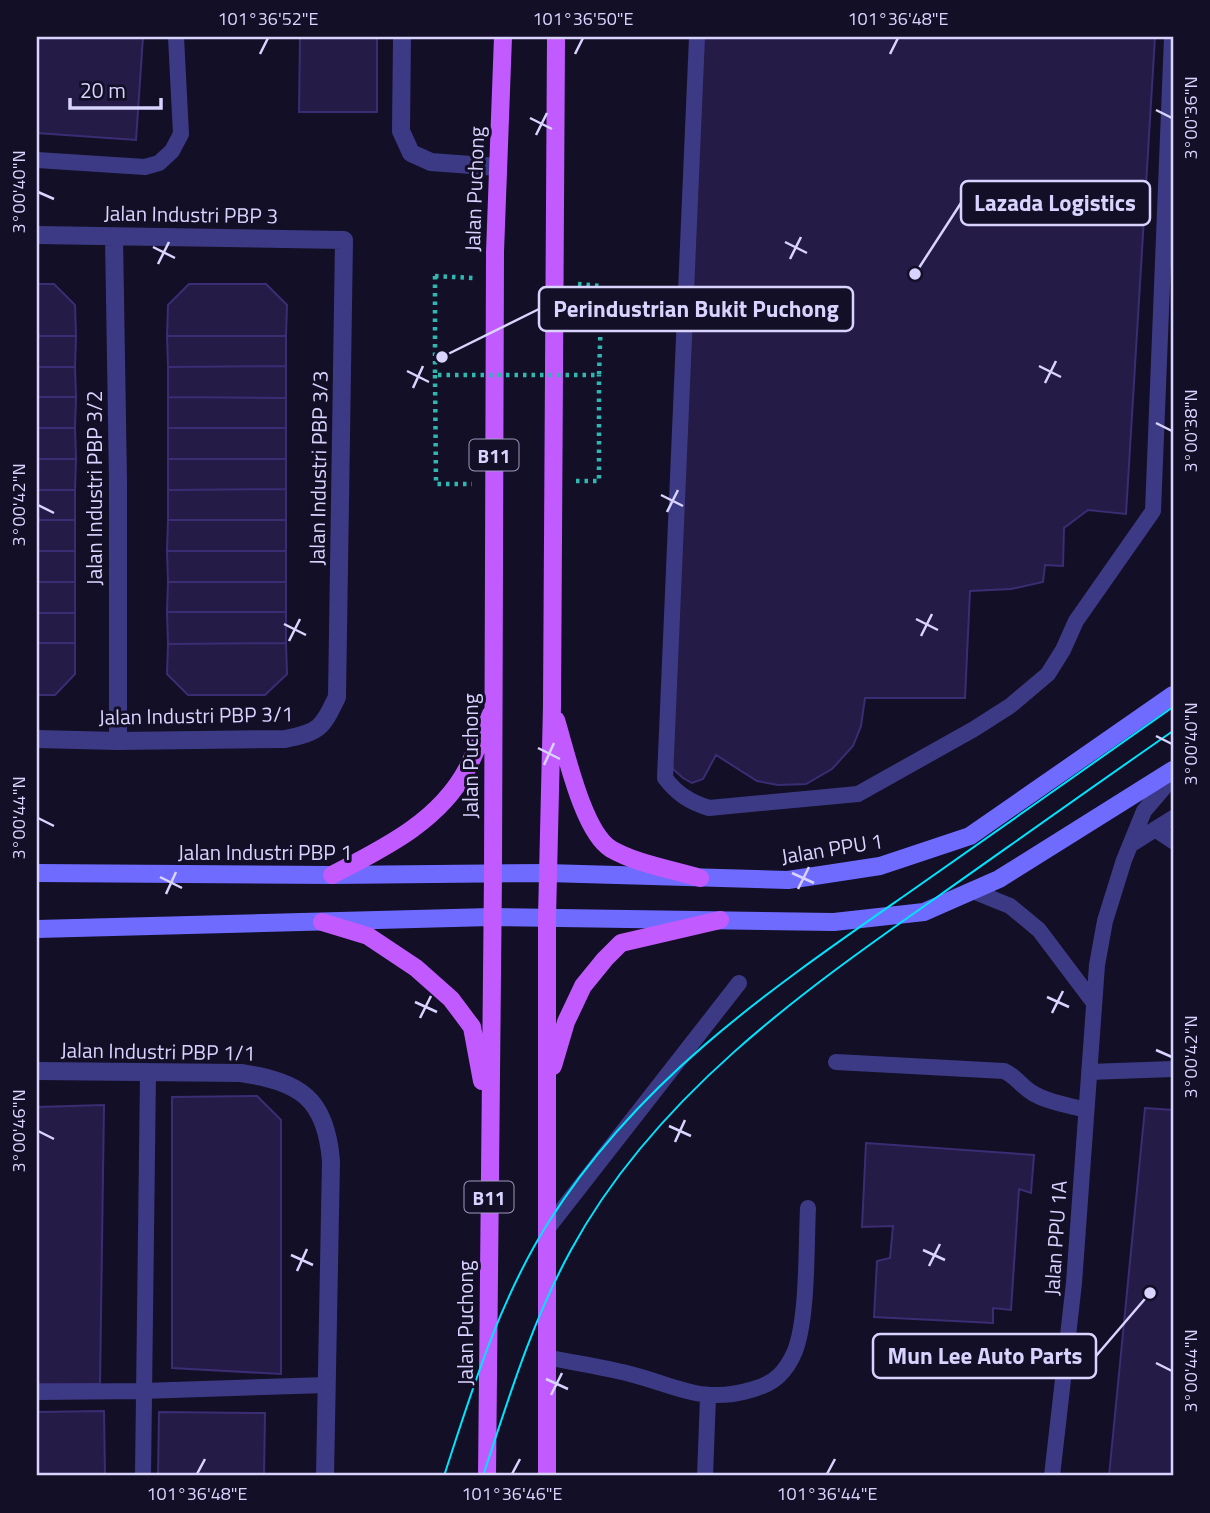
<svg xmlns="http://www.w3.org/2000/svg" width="1210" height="1513" font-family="'Titillium Web',sans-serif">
<rect width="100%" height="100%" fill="#130f26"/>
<path fill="#241b47" stroke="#3b2d73" stroke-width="2" d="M37 37H143L136 140 37 133Z
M300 37H377V112H299Z
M701 37H1155L1126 514 1088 510 1064 528 1063 566 1045 565 1043 582 1011 589 970 591 965 698H865L861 726 853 746 832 769 806 784 778 785 757 781 716 755 703 779 692 783 683 778 673 769 669 749Z
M37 284H54L75 305 76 336H37Z
M189 284H266L287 305 286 336H167L168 305Z
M37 336H76L75 367H37Z
M167 336H286V366L168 367Z
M286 366V398L168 397V367Z
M37 367H75L76 397H37Z
M37 397H76L75 428H37Z
M168 397 286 398V428H168Z
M37 428H75L76 459H37Z
M168 428H286V459H168Z
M37 459H76L75 490H37Z
M168 459H286V489L168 490Z
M286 489V520H168V490Z
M37 490H75V520H37Z
M37 520H75V551H37Z
M168 520H286V551H167Z
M37 551H75V582H37Z
M167 551H286V582H168Z
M37 582H75V613H37Z
M168 582H286V612H167Z
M167 612H286V643L168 644Z
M37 613H75V643H37Z
M37 643H75V674L55 695H37Z
M286 643 287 674 265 695H188L167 674 168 644Z
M257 1096 281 1120V1374L172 1368V1097Z
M104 1105 100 1384H37V1107Z
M1145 1108 1173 1110V1476H1109Z
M866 1143 1034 1155 1031 1193 1019 1189 1011 1310 993 1308V1323L874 1317 877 1261 890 1258 893 1226 862 1227Z
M104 1411 105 1476H37V1412Z
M159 1412 265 1413 264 1476H158Z"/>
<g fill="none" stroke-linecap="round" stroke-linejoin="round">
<path stroke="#2fb8b0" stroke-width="4.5" stroke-dasharray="3.5 5" stroke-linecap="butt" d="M435 276 473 278
M578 284 602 286
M435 375 436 484H472
M576 481H599V375"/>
<path stroke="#3d3a85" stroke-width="16" d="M697 37 665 778C677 794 690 802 709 808L858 794 974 729 1010 706 1048 674 1063 650 1076 621 1153 511 1172 37
M37 160 145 167 159 163 172 151 181 134 176 37
M1155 829 1173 841
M1130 845 1173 818
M973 891 1010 906 1039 930 1094 1003
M836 1062 1004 1071C1016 1076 1021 1086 1031 1092 1046 1102 1068 1105 1086 1110
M1089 1072 1173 1069
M547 1229 739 983
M546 1357C574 1363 603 1367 630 1374 678 1386 702 1405 754 1389 775 1383 786 1372 795 1351 808 1317 806 1248 808 1208
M37 1392 142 1391 327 1385
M143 1476 148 1073
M705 1476 708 1397
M1052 1476 1074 1283 1097 965 1105 921 1124 860 1144 811 1173 777"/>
<path stroke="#3d3a85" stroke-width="18" d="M402 37 401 131 411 153 431 162 498 167
M37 235 344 240 337 697C322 728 320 732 285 739L118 741 37 739
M114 236 118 482V741
M37 1071 241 1073C300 1082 326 1098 331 1161L325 1476"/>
<path stroke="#6f6bff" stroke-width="18" d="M37 873 332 875 547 873 788 880 880 866 970 836 1173 695
M37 929 491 917 834 922 924 912 999 879 1173 770"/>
<path stroke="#c25bff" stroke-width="18" d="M556 720C566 752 583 832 611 849 637 864 671 869 700 878
M332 875C382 849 439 822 467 769 476 752 483 732 491 714
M322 922 368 936 416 968 451 999 472 1027 482 1081
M553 1066 566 1022 583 986 605 959 621 943 720 920
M487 1476 493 874 495 252 503 37
M547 1476V918L552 706 556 37"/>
<path stroke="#00e5ff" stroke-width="2" d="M444 1476C472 1390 499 1301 548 1223 638 1080 768 991 904 896 994 833 1083 770 1173 707
M483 1476C508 1400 532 1321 571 1250 654 1097 800 993 940 895 1018 840 1095 785 1173 731"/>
<path stroke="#2fb8b0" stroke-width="4.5" stroke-dasharray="3.5 5" stroke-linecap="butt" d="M435 276V375H599L602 286"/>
</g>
<path fill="none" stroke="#d9d4ff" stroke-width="2.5" d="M260 54 268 38M575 54 583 38M890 54 898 38M1156 110 1172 118M530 118 552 129M536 135 547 113M38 192 54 199M785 242 807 253M153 247 175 258M790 259 801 237M158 264 169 242M1039 366 1061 377M407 371 429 382M1045 383 1056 361M413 388 423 366M1156 423 1172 431M661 495 683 506M38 505 54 513M667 512 678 490M916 619 938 630M284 624 306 635M921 636 932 614M289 641 300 619M1156 736 1172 744M538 748 560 759M544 765 554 743M38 818 54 826M792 873 814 883M160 877 182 888M798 889 809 867M166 894 176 872M1047 997 1069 1007M415 1002 437 1012M1052 1013 1063 991M420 1018 431 996M1156 1050 1172 1057M669 1126 691 1136M38 1131 54 1139M675 1142 685 1120M923 1250 945 1260M291 1255 313 1265M929 1266 940 1244M297 1271 307 1249M1156 1363 1172 1371M546 1379 568 1389M551 1395 562 1373M197 1474 205 1459M512 1474 520 1459M827 1474 835 1459"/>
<g text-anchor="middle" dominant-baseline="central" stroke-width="6" stroke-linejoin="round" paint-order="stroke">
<g fill="#130f26" stroke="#9e99be" stroke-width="2">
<rect x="469.5" y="439.5" width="49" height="31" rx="5"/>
<rect x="464.5" y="1181.5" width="49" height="31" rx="5"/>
</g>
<g font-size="19" font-weight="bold" fill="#d9d4ff">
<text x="494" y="455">B11</text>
<text x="489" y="1197">B11</text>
</g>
<g font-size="21" fill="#d9d4ff" stroke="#130f26">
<text transform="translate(474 189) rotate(-88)">Jalan Puchong</text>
<text transform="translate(191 214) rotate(1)">Jalan Industri PBP 3</text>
<text transform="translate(318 468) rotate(-89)">Jalan Industri PBP 3/3</text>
<text transform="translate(94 488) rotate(-90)">Jalan Industri PBP 3/2</text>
<text transform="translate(196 715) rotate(-1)">Jalan Industri PBP 3/1</text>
<text transform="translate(470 756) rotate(-90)">Jalan Puchong</text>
<text transform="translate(832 848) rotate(-9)">Jalan PPU 1</text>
<text x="265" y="852">Jalan Industri PBP 1</text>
<text transform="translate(158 1051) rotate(1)">Jalan Industri PBP 1/1</text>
<text transform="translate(1055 1238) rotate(-86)">Jalan PPU 1A</text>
<text transform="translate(465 1323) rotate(-90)">Jalan Puchong</text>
</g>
</g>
<path fill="none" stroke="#d9d4ff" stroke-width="2.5" d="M915 274L961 203M442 357L539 309M1150 1293L1096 1356"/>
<g fill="#d9d4ff" stroke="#130f26" stroke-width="2.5">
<circle cx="915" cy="274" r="7"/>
<circle cx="442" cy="357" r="7"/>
<circle cx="1150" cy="1293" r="7"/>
</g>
<g fill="#130f26" stroke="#d9d4ff" stroke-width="2.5">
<rect x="961" y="181" width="189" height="44" rx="7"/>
<rect x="539" y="287" width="314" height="44" rx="7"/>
<rect x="873" y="1334" width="223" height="44" rx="7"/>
</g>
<g font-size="23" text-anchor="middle" font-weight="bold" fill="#d9d4ff">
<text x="1055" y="211">Lazada Logistics</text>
<text x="696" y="317">Perindustrian Bukit Puchong</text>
<text x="985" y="1364">Mun Lee Auto Parts</text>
</g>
<rect width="1210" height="1513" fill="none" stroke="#130f26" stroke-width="77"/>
<path d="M70 98v10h91v-10" fill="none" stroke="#d9d4ff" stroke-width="3.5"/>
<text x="80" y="98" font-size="21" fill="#d9d4ff" stroke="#130f26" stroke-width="5" paint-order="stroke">20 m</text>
<rect x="38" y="38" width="1134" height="1436" fill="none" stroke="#d9d4ff" stroke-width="2.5"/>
<g font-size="18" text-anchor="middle" fill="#d9d4ff">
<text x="268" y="25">101°36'52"E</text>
<text x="583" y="25">101°36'50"E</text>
<text x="898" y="25">101°36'48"E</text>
<text transform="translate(1191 118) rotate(-90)" y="6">3°00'36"N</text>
<text transform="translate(19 192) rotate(-90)" y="6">3°00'40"N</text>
<text transform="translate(1191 431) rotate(-90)" y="6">3°00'38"N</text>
<text transform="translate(19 505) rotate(-90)" y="6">3°00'42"N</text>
<text transform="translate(1191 744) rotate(-90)" y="6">3°00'40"N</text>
<text transform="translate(19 818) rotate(-90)" y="6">3°00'44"N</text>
<text transform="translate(1191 1057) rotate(-90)" y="6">3°00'42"N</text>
<text transform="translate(19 1131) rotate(-90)" y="6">3°00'46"N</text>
<text transform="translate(1191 1371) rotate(-90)" y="6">3°00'44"N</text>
<text x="197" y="1500">101°36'48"E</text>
<text x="512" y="1500">101°36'46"E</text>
<text x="827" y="1500">101°36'44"E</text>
</g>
</svg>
